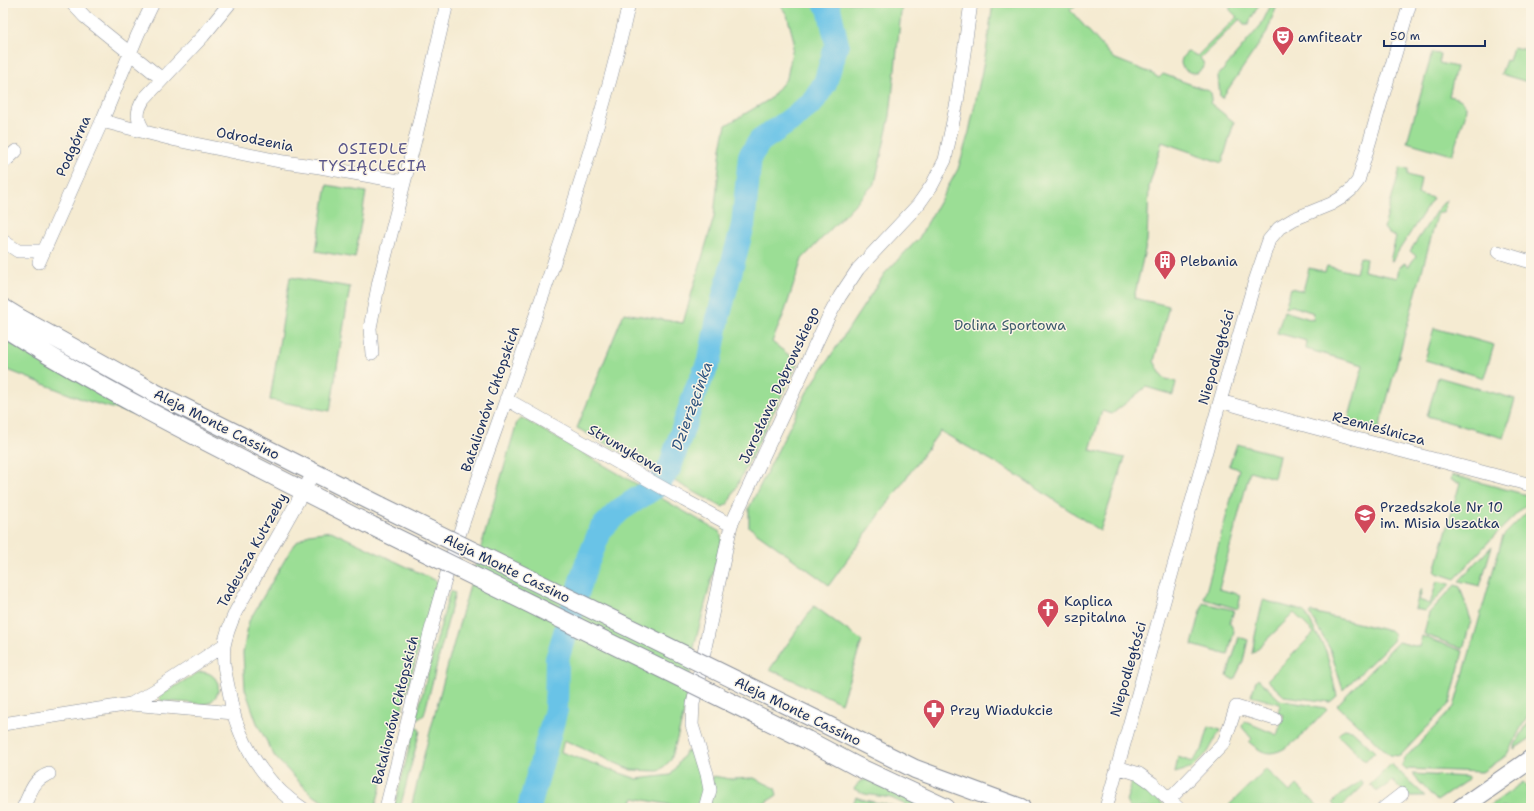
<svg xmlns="http://www.w3.org/2000/svg" width="1534" height="811" font-family="'Shantell Sans',sans-serif">
<rect width="100%" height="100%" fill="#fcf5e5"/>
<filter id="ink" filterUnits="userSpaceOnUse"><feTurbulence type="fractalNoise" baseFrequency=".025" numOctaves="2"/><feDisplacementMap in="SourceGraphic" scale="8" xChannelSelector="R" yChannelSelector="G"/><feConvolveMatrix kernelMatrix="1 2 1 2 8 2 1 2 1" color-interpolation-filters="sRGB"/></filter>
<filter id="wash" filterUnits="userSpaceOnUse"><feTurbulence type="fractalNoise" baseFrequency=".012" numOctaves="4" result="noise"/><feDisplacementMap in="SourceGraphic" scale="16" xChannelSelector="R" yChannelSelector="G"/><feGaussianBlur stdDeviation="0.9" result="paint"/><feColorMatrix in="noise" values="0 0 0 0 0 0 0 0 0 0 0 0 0 0 0 0 0 1.4 0 .05"/><feComposite in="paint" operator="in"/></filter>
<g filter="url(#wash)">
<rect width="100%" height="100%" fill="#f5ebd2"/>
<path fill="#9bde95" stroke="#5b867a" d="M779 3H902L890 116 875 183 802 259 785 311 772 342 798 362 728 504 722 507 577 428 624 313 683 323 714 217 721 148 726 125 770 99 787 78 794 41 787 15Z
M993 3H1078L1070 10 1113 58 1151 73 1159 78 1163 74 1203 89H1207L1211 93 1212 98 1210 103 1234 122 1222 163 1162 142 1149 187 1147 241 1134 298 1169 306 1154 361 1163 378 1176 382 1173 395 1146 387 1112 414 1102 411 1090 450 1125 458 1100 531 1017 475 940 431 829 585 749 527V508L807 392 885 273 919 238 958 169 969 132 986 52Z
M1232 3H1260L1248 24H1244L1240 19 1200 58 1203 62 1204 67 1197 73C1183 73 1175 63 1187 52L1192 53 1197 56 1237 17 1230 10V5Z
M1272 3H1278L1266 34 1222 98 1220 97 1218 76 1261 25Z
M1513 47 1531 51V83L1501 74 1506 60 1509 61Z
M1432 53 1441 54 1439 63 1456 67 1449 96 1460 99 1466 106 1465 116 1452 155 1407 142Z
M1400 168 1408 169V175L1421 179 1418 194 1433 198 1392 261H1390L1396 237 1389 234 1384 228Z
M327 185 366 192 355 258 316 251Z
M1447 199 1443 213 1438 212 1379 429 1348 421 1363 365 1306 349 1307 341 1277 333 1284 311 1313 320 1314 313 1292 306 1285 308 1291 288 1303 291 1309 268 1325 272 1327 266 1356 273 1360 257 1366 259 1364 271 1397 278 1399 268 1404 263 1409 266 1416 256 1410 251 1437 210Z
M290 277 350 287 330 411 270 400Z
M1434 328 1494 345 1484 378 1425 360Z
M3 339 134 411 133 414 84 400 3 368Z
M1438 377 1515 399 1504 438 1427 416Z
M522 418 720 532 722 539 695 643 683 717 671 760 659 771 631 770 564 740 561 752 637 779 671 775 686 751 697 753 704 792 698 808H687L634 798 628 808H411C442 678 480 551 517 422Z
M1237 444 1279 455 1274 478 1250 471 1219 589 1241 595 1238 609 1204 599 1239 469 1229 466Z
M1452 475 1531 496V500L1493 537 1455 579 1437 573 1435 571 1460 483 1451 480Z
M1531 508V709L1506 756 1482 772 1406 769 1402 765 1405 758 1454 707 1503 536Z
M331 531 437 581 375 808H336L312 795 275 757 257 723 245 689 243 653 249 621 294 544 309 534Z
M1492 546 1480 586 1459 581Z
M1437 581 1450 584 1425 611 1415 609 1420 590H1422L1419 600 1430 604Z
M1455 585 1460 587 1471 620 1463 649 1424 634 1429 613Z
M450 591 455 593 424 715 420 718H416Z
M1263 600 1303 611 1306 614 1326 651 1337 696 1330 702 1284 696 1267 680 1314 633 1294 613 1252 654 1255 636Z
M1203 603 1234 610 1230 623 1234 631 1228 655 1192 645Z
M814 606 862 641 841 703 770 669Z
M1312 612 1390 631 1394 635 1393 641 1343 690 1330 649 1310 614Z
M1422 636 1463 651 1450 703 1400 756 1390 755 1337 705 1398 642 1419 647Z
M1239 637 1248 640 1243 661 1234 680 1227 676Z
M201 672C221 672 225 697 206 704L162 701 159 698 161 695 197 673Z
M1258 679 1280 700 1325 708 1327 710C1313 723 1283 762 1262 751 1257 749 1253 745 1249 742L1252 739 1242 727 1244 721 1277 735 1284 715 1278 713 1280 704 1251 696 1256 681Z
M1531 717V738L1514 749V747Z
M415 725 418 727 420 731 400 808H394Z
M1209 726 1220 730 1208 752 1192 768 1175 773 1178 757 1192 762 1202 750Z
M1344 729 1352 730 1375 752 1365 761 1338 735Z
M1391 764 1425 796H1408L1393 781 1378 791H1376L1370 785Z
M1266 769 1290 792 1297 785 1319 807 1226 808Z
M1412 774 1467 777 1469 779 1437 801Z
M713 776 730 779 754 778 775 788 777 795 757 808H710Z
M867 779 927 808H913L891 798 865 794 854 789 859 782Z
M1133 779 1137 781 1167 808H1129L1126 801Z
M1361 781 1364 785 1340 808H1337L1332 803 1340 795Z
M1523 782 1531 794V808H1487Z
M856 797C869 803 885 802 898 808H856L852 806Z"/>
<g fill="none" stroke-linecap="round" stroke-linejoin="round">
<path stroke="#69c3e7" stroke-width="24" d="M529 808 556 710 557 659 585 568 601 529 620 510 657 486 670 467 695 393 710 359 718 318 743 225 750 156 760 141 789 121 812 103 825 83 837 44 829 8 825 3"/>
</g>
</g>
<g filter="url(#ink)">
<g fill="none" stroke-linecap="round" stroke-linejoin="round">
<g stroke="#888d98" stroke-width="14">
<path id="street" d="M72 3 85 17 162 79
M102 121 176 140 284 162 320 167 404 182
M145 132C136 120 136 111 144 99L203 36 230 3
M3 163 16 151
M3 241 18 251H44
M1498 252 1531 262
M39 262 102 121 138 34 153 3
M372 354 370 328 379 281 415 140 447 3
M506 399 684 500 731 525
M1220 401 1308 426 1531 485
M131 704 154 691 224 645
M3 724 131 704 234 713
M1117 767 1139 774 1152 783 1178 808
M1169 800 1224 743 1236 707 1275 719
M23 808C30 794 33 779 49 774
M302 808C272 789 249 757 237 724 233 714 231 702 229 691 226 676 222 662 224 646 226 634 231 622 236 611L314 472
M386 808C410 714 431 618 462 526 521 353 589 182 629 3
M705 808 710 790 707 774 692 725 693 704 731 525 828 318 840 296 858 269 918 205 932 185 945 160 957 102 971 3
M1106 808 1220 401 1254 284 1269 240 1279 228 1294 219 1331 204 1341 198 1351 190 1358 181 1410 3
M1384 808 1402 794"/>
</g>
<g stroke="#888d98" stroke-width="20">
<path id="secondary" d="M3 308 21 319 155 393 381 506
M3 327C121 402 248 462 372 526
M817 720 915 769 1021 808
M807 740 856 766 946 808
M1461 808 1531 759"/>
</g>
<use href="#street" stroke="#fff" stroke-width="13"/>
<use href="#secondary" stroke="#fff" stroke-width="18"/>
<g stroke="#888d98" stroke-width="20" stroke-linecap="butt">
<path id="secondary-bridge" d="M381 506 817 720
M372 526 807 740"/>
</g>
<use href="#secondary-bridge" stroke="#fff" stroke-width="18"/>
</g>
</g>
<defs>
<g id="theatre-pin" transform="scale(1.15)"><path d="M0 17L-7.5 6A9.5 9.5 0 1 1 7.5 6Z" fill="#d1495b" stroke="#fcf5e5"/><path d="M-5-5.5Q0-4 5-5.5V0Q5 5 0 6Q-5 5-5 0ZM-3.3-2.5H-1v1.5H-3.3ZM1-2.5H3.3v1.5H1ZM-2.8 1Q0 5.5 2.8 1Z" fill="#fff"/></g>
<g id="building-pin" transform="scale(1.15)"><path d="M0 17L-7.5 6A9.5 9.5 0 1 1 7.5 6Z" fill="#d1495b" stroke="#fcf5e5"/><path d="M-4-6H4V6H1V3H-1V6H-4ZM-2.5-4.3h1.7v1.8h-1.7ZM.8-4.3h1.7v1.8H.8ZM-2.5-1h1.7V.8h-1.7ZM.8-1h1.7V.8H.8Z" fill="#fff"/></g>
<g id="school-pin" transform="scale(1.15)"><path d="M0 17L-7.5 6A9.5 9.5 0 1 1 7.5 6Z" fill="#d1495b" stroke="#fcf5e5"/><path d="M0-5L7-2L0 1L-7-2ZM-4 1L0 2.5L4 1V4Q0 6-4 4Z" fill="#fff"/></g>
<g id="church-pin" transform="scale(1.15)"><path d="M0 17L-7.5 6A9.5 9.5 0 1 1 7.5 6Z" fill="#d1495b" stroke="#fcf5e5"/><path d="M-1.2-6h2.4v3.5h3.3v2.4h-3.3V6h-2.4V-.1h-3.3v-2.4h3.3Z" fill="#fff"/></g>
<g id="pharmacy-pin" transform="scale(1.15)"><path d="M0 17L-7.5 6A9.5 9.5 0 1 1 7.5 6Z" fill="#d1495b" stroke="#fcf5e5"/><path d="M-2-6h4v4h4v4h-4v4h-4v-4h-4v-4h4Z" fill="#fff"/></g>
</defs>
<g fill-rule="evenodd">
<use href="#theatre-pin" x="1283" y="37"/>
<use href="#building-pin" x="1165" y="261"/>
<use href="#school-pin" x="1365" y="515"/>
<use href="#church-pin" x="1048" y="609"/>
<use href="#pharmacy-pin" x="934" y="710"/>
</g>
<g text-anchor="middle" dominant-baseline="central" stroke-width="3" stroke-linejoin="round" paint-order="stroke">
<g font-size="14" fill="#1b2f5e" stroke="#fcf5e5" text-anchor="start">
<text x="1298" y="37">amfiteatr</text>
<text x="1180" y="261">Plebania</text>
<text x="1380" y="507">Przedszkole Nr 10<tspan x="1380" dy="16">im. Misia Uszatka</tspan></text>
<text x="1064" y="601">Kaplica<tspan x="1064" dy="16">szpitalna</tspan></text>
<text x="950" y="710">Przy Wiadukcie</text>
</g>
<g font-size="14" fill="#1b2f5e" stroke="#fcf5e5">
<text transform="translate(255 139) rotate(11)">Odrodzenia</text>
<text transform="translate(73 146) rotate(-66)">Podgórna</text>
<text transform="translate(1216 357) rotate(-74)">Niepodległości</text>
<text transform="translate(779 385) rotate(-65)">Jarosława Dąbrowskiego</text>
<text transform="translate(490 399) rotate(-71)">Batalionów Chłopskich</text>
<text transform="translate(217 424) rotate(27)">Aleja Monte Cassino</text>
<text transform="translate(1379 428) rotate(15)">Rzemieślnicza</text>
<text transform="translate(626 449) rotate(30)">Strumykowa</text>
<text transform="translate(252 550) rotate(-61)">Tadeusza Kutrzeby</text>
<text transform="translate(507 568) rotate(26)">Aleja Monte Cassino</text>
<text transform="translate(1128 669) rotate(-74)">Niepodległości</text>
<text transform="translate(395 710) rotate(-76)">Batalionów Chłopskich</text>
<text transform="translate(798 711) rotate(26)">Aleja Monte Cassino</text>
</g>
<g font-size="14" fill="#3b5b6c" stroke="#fcf5e5">
<text x="1010" y="325">Dolina Sportowa</text>
</g>
<g font-size="15" letter-spacing="1" fill="#58558a" stroke="#fcf5e5">
<text x="373" y="149">OSIEDLE<tspan x="373" dy="17">TYSIĄCLECIA</tspan></text>
</g>
<g font-size="15" font-style="italic" fill="#2e5480" stroke="#fcf5e5">
<text transform="translate(692 406) rotate(-70)">Dzierżęcinka</text>
</g>
</g>
<rect width="1534" height="811" fill="none" stroke="#fcf5e5" stroke-width="16"/>
<path d="M1384 40v6h101v-6" fill="none" stroke="#1b2f5e" stroke-width="2"/>
<text x="1390" y="40" font-size="12" fill="#1b2f5e" stroke="#fcf5e5" stroke-width="3" paint-order="stroke">50 m</text>
</svg>
